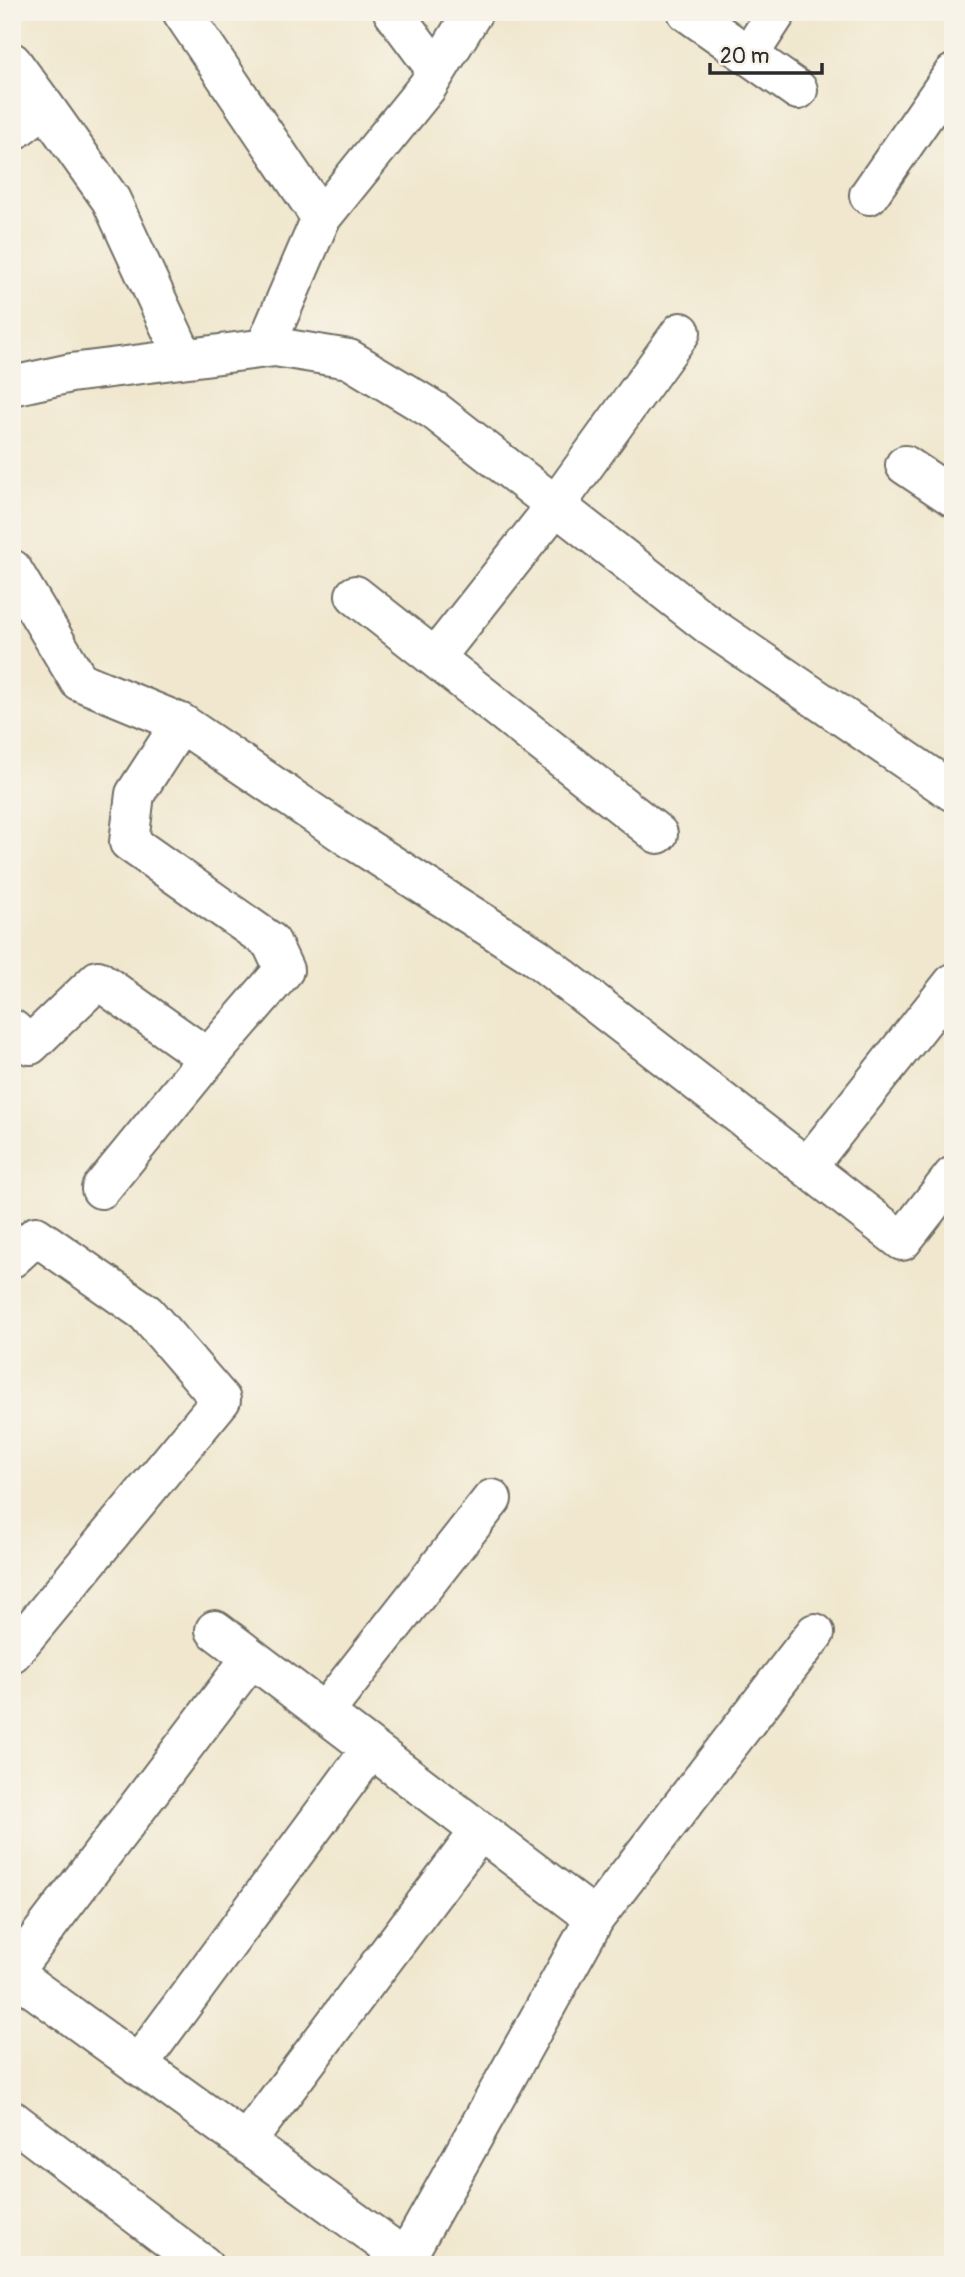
<svg xmlns="http://www.w3.org/2000/svg" width="965" height="2277" font-family="Pangolin,sans-serif">
<rect width="100%" height="100%" fill="#f7f3e8"/>
<filter id="ink" filterUnits="userSpaceOnUse"><feTurbulence type="fractalNoise" baseFrequency=".0143" numOctaves="2"/><feDisplacementMap in="SourceGraphic" scale="14" xChannelSelector="R" yChannelSelector="G"/><feConvolveMatrix kernelMatrix="1 2 1 2 8 2 1 2 1" color-interpolation-filters="sRGB"/></filter>
<filter id="wash" filterUnits="userSpaceOnUse"><feTurbulence type="fractalNoise" baseFrequency=".00686" numOctaves="4" result="noise"/><feDisplacementMap in="SourceGraphic" scale="28" xChannelSelector="R" yChannelSelector="G"/><feGaussianBlur stdDeviation="1.57" result="paint"/><feColorMatrix in="noise" values="0 0 0 0 0 0 0 0 0 0 0 0 0 0 0 0 0 1.4 0 .05"/><feComposite in="paint" operator="in"/></filter>
<g filter="url(#wash)">
<rect width="100%" height="100%" fill="#f0e7ce"/>
</g>
<g filter="url(#ink)">
<g fill="none" stroke-linecap="round" stroke-linejoin="round">
<g stroke="#706d64" stroke-width="42">
<path id="minor" d="M182 12 321 218
M393 12 437 71
M687 12 798 90
M749 55 777 12
M12 62 45 107
M12 132 45 107 111 200 184 358
M869 195 953 74
M265 348 321 218 427 87 473 12
M12 386 71 373 275 347 349 359 435 411 710 626 953 792
M905 465 953 497
M12 569 79 681 181 723 350 838 536 957 902 1241 953 1176
M355 595 658 834
M435 658 556 505 681 332
M12 1029 30 1045 98 980 208 1058 284 970 271 942 129 842 135 794 181 723
M807 1167 953 983
M101 1189 208 1058
M12 1258 36 1236 146 1313 221 1400 12 1653
M215 1630 595 1918 402 2265
M324 1713 492 1499
M595 1918 815 1633
M12 1973 405 2258
M12 1973 251 1658
M138 2065 371 1749
M12 2120 203 2265
M246 2142 480 1831"/>
</g>
<use href="#minor" stroke="#fff" stroke-width="38"/>
</g>
</g>
<rect width="965" height="2277" fill="none" stroke="#f7f3e8" stroke-width="42"/>
<path d="M710 63v10h112v-10" fill="none" stroke="#2b2b2b" stroke-width="3.5"/>
<text x="720" y="63" font-size="21" fill="#2b2b2b" stroke="#f7f3e8" stroke-width="5" paint-order="stroke">20 m</text>
</svg>
